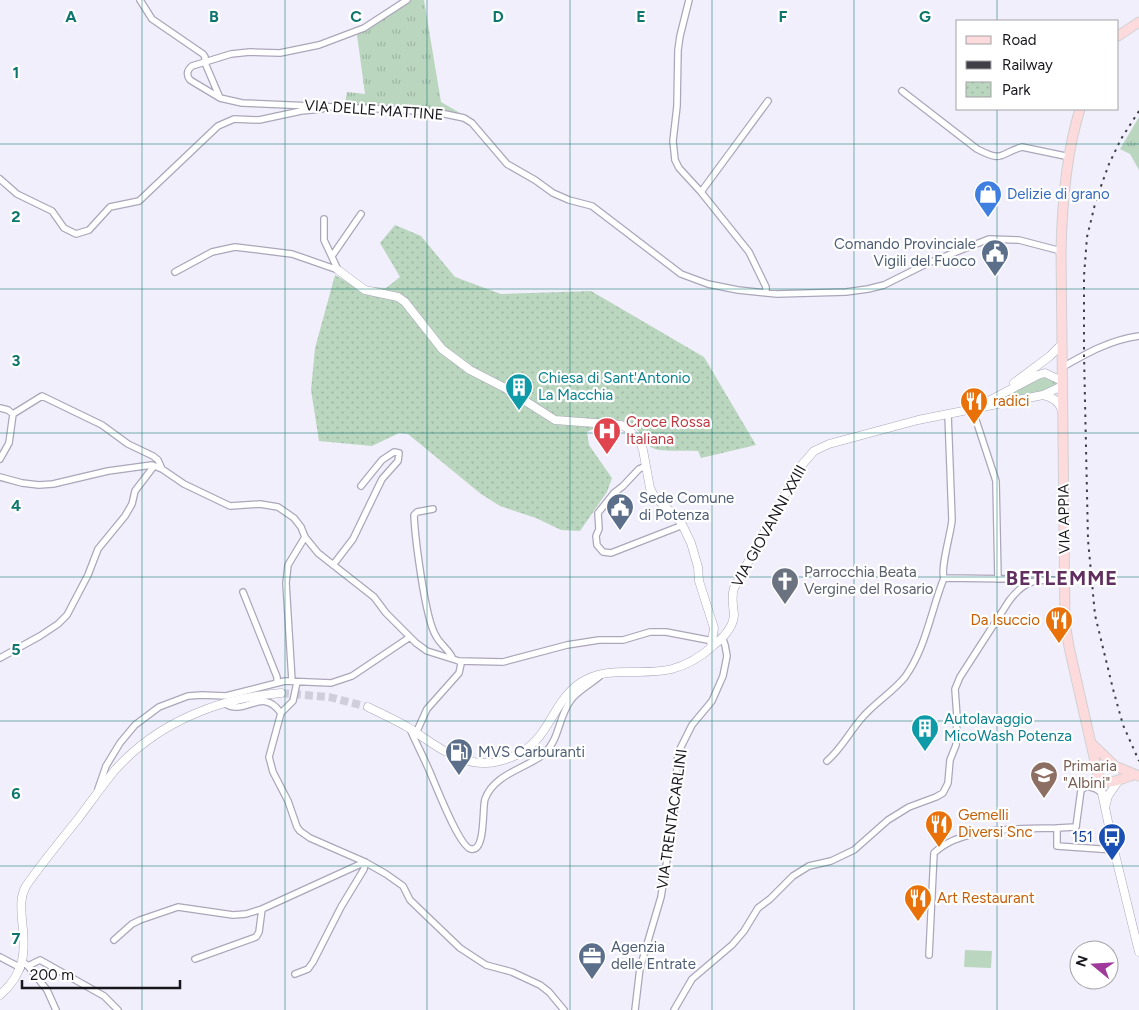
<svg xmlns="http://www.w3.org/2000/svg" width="1139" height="1010" font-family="Figtree,sans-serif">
<defs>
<pattern id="grass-tufts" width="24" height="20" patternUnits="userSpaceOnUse" patternTransform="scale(1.25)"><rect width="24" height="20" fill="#bad6bf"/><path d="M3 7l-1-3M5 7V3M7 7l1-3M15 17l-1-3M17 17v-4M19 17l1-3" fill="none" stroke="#9fb7a4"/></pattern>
<pattern id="park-dots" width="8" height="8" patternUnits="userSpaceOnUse" patternTransform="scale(1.25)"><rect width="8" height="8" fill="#bad6bf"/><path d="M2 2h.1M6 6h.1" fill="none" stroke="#9fb7a4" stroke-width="1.8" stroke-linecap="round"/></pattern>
</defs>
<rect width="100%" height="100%" fill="#f2effc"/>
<path fill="url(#grass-tufts)" d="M411 0H424L441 102 460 113 345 103 347 92 365 94 357 35Z
M1139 117V170L1130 154 1120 149Z
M1045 375 1058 382C1049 395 1017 397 1002 401L997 400Z"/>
<path fill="url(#park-dots)" d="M395 225 421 236 455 277 501 294 591 291 704 357 756 445 701 458 698 451C686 450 665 452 655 449 648 447 645 441 641 435 626 411 608 422 587 432L589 445 612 478 607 492 580 531 561 530 536 518 500 506 481 494 408 434 399 433 372 446 319 441 311 390 315 348 335 275 354 286 386 288 400 277 380 243Z"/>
<path fill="#bad6bf" d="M965 950 992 951 991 968 964 967Z"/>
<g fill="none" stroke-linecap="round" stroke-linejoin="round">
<path stroke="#d1cedb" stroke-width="8" stroke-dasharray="8 4" stroke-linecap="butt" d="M281 693 329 697 368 707"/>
<g stroke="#aba6ba" stroke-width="8">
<path id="street" d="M140 0 152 19 203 54 205 57V63L220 98
M407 0 364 28 319 45 280 53 250 52 231 54 192 66C187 70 186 75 190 80L220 98 242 103 405 110 445 114 464 118 472 123 507 164 535 180 553 193 569 200 592 206 681 274 708 284 738 290 777 294 846 292 868 289 884 285 928 263 989 239 1019 240 1061 251
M689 0 680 36 678 50 677 106 673 141 675 160 679 168 701 192 749 252 766 287V293
M902 91 977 149C1004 163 998 154 1022 147L1070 157
M0 179 17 194 52 211 64 228 76 234 89 230 110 207 139 201 218 126 234 119 259 120 301 111 322 109
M701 192 768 101
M324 219V240L338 270
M332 256 361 214
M175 272 212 252 235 247 292 254 338 270
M1061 368C1087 353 1110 340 1139 336
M0 408 8 410 13 414
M972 408 996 481 998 579
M0 459 9 443 13 414 42 396 102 425 128 444 153 456 158 460 162 469
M646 466 639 469 623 486 614 493 598 513 599 529 596 536 597 545 603 552 611 553 683 525
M0 477 22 483 39 485 53 484 108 471 152 465 162 469 184 484 230 506 260 504 278 507 294 518 301 527 305 537 318 553 374 597 386 613 416 643 427 651 459 661 461 664 459 673 427 709 416 733
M433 509 417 512 414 515C415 537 425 619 436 636 440 644 448 649 452 657
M333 565 353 539 382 479 398 461 399 453 394 452 382 460 361 486
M944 578C940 569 951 533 952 520L948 414
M944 578 1025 579 1031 582
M243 592 277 677V683
M0 658 40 636 58 624 67 615 88 575 98 549 125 516 132 504 135 491 154 466
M459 661 503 662 567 645 599 640H623L650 632H666L713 641
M292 681 286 583 288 565 305 537
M224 703C245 718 261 685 281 713L269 757 273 772 288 801 297 827 300 831 310 838 365 862 386 874 403 886 410 900 460 948 486 965 512 972 540 985 549 992 564 1010
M281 713 293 701 297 682
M410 729C416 743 423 756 429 770 435 783 459 847 471 849 486 852 482 808 485 799 494 774 525 769 544 754 560 739 558 717 571 700 577 691 591 684 600 676
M827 761C841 749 849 733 861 719 874 703 892 693 905 677 926 648 931 610 944 578
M98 789 106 766 120 743 135 725 159 707 188 696 202 695 226 696 285 681 331 683 352 676 410 637
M1057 828 1076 827 1081 790 1087 786 1096 789 1102 793
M114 940 132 924 140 920 178 907 233 915 246 914 262 909
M929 955 934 853C961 826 1022 829 1057 828V846L1114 850
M0 957 21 968
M195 959 256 937 259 932 262 909 365 862
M23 962 28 966 40 960 104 996 118 1010
M28 966 47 990 56 1010
M295 974 308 969 313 962 341 907 364 869 365 862
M635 1010 640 968 661 897 673 822 678 753 692 725 712 701 723 676 727 656 725 645 722 637
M674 1010 692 979 732 945 744 931 758 908 770 899 793 876 809 866 831 861 854 850 888 820 909 807 936 797 943 793 948 783 950 760 956 745 957 717 955 689 960 677 1009 601C1026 578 1038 579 1065 581"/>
</g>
<g stroke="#aba6ba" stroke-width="9">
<path id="secondary" d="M338 270 365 290 398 297 405 302 442 349 470 370 505 388 555 420 621 425 627 428 640 442 643 450 650 488 654 496 681 522 691 543 698 567 699 581 714 628 711 647
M1014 383 1050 356 1061 345
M1043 395C1052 397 1059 401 1062 410
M981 405 1038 375 1045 373 1062 381
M368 707C382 714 396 720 409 728 433 743 456 764 486 763 495 763 504 760 512 757 550 742 550 704 580 683 608 664 641 677 672 669 687 665 703 655 714 645 724 637 734 627 734 614 733 605 731 597 734 588L800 467 814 451 829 444 918 420 1043 395 1062 386
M1097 768 1106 765 1115 766
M1099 779 1114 850 1139 952
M1106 804 1108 796 1119 780
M0 995C25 973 26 952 22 920 21 907 20 897 26 886 42 863 60 841 78 819 90 803 102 786 115 770 158 722 219 698 281 693"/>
</g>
<g stroke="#d1d0d2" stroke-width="11">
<path id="primary" d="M1118 36 1139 22
M1080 109C1066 154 1062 204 1061 251L1065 623 1069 647 1099 779C1111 785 1122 779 1133 775
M1092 744 1115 766 1139 776"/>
</g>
<use href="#street" stroke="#fff" stroke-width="5.5"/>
<use href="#secondary" stroke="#fff" stroke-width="8"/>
<use href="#primary" stroke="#fddbdc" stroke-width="9"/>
<path stroke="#413f47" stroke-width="2" stroke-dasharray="2.5 5" stroke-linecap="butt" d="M1139 111 1121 139 1109 164 1096 200 1087 237 1084 276V354L1088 540 1095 615 1113 689 1123 725 1139 761"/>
</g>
<path fill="none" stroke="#0f766e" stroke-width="1" stroke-opacity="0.55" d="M142 0V1010M285 0V1010M427 0V1010M570 0V1010M712 0V1010M854 0V1010M997 0V21M997 109V1010M0 144H1139M0 289H1139M0 433H1139M0 577H1139M0 721H1139M0 866H1139"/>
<defs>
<g id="shop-pin" transform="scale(1.4375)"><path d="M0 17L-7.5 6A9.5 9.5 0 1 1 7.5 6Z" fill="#3f7fe0" stroke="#fff"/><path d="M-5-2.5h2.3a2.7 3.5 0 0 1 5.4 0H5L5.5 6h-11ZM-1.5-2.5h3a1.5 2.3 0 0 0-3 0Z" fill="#fff"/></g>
<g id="civic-pin" transform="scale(1.4375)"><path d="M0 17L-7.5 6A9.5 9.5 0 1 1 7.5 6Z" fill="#5c6f8a" stroke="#fff"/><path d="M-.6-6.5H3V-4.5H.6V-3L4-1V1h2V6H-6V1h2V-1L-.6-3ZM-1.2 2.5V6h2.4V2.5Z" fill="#fff"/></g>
<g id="building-pin" transform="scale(1.4375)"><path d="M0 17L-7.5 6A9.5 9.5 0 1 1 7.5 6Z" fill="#0f9aa8" stroke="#fff"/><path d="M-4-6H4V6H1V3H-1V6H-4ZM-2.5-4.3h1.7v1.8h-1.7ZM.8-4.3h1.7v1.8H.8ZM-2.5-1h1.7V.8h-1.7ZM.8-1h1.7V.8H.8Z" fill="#fff"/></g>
<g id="restaurant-pin" transform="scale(1.4375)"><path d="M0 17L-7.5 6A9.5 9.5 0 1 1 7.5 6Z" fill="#e8710a" stroke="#fff"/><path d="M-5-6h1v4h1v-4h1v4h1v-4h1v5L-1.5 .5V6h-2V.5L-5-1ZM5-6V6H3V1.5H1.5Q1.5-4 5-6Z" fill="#fff"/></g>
<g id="hospital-pin" transform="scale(1.4375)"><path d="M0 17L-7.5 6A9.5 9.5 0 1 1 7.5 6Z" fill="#e0444e" stroke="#fff"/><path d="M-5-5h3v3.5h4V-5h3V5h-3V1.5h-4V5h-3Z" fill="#fff"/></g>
<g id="church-pin" transform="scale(1.4375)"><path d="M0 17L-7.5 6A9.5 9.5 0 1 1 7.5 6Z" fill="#6b7280" stroke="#fff"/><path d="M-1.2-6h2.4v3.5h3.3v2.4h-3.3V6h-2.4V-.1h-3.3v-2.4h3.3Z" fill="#fff"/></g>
<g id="fuel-pin" transform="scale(1.4375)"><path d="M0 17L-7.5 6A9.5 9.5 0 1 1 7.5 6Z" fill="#5c6f8a" stroke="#fff"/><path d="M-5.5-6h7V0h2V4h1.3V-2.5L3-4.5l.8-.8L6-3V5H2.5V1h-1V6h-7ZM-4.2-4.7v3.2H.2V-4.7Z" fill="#fff"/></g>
<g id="school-pin" transform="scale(1.4375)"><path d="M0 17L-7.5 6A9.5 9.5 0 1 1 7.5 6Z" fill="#8d6e63" stroke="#fff"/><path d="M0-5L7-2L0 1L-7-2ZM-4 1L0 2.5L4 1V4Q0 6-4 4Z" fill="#fff"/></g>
<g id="bus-pin" transform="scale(1.4375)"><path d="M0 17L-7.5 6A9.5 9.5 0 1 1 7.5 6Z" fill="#1a4fb4" stroke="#fff"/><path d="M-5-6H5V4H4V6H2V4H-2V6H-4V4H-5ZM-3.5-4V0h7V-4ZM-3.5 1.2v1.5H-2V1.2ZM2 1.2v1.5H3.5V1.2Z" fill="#fff"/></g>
<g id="office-pin" transform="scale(1.4375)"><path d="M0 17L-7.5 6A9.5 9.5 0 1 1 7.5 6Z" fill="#5c6f8a" stroke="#fff"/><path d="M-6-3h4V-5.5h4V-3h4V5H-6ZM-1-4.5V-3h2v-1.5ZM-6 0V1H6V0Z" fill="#fff"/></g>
</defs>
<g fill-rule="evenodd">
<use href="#shop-pin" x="988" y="194"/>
<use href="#civic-pin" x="995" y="253"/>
<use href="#building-pin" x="519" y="387"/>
<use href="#restaurant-pin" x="974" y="401"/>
<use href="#hospital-pin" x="607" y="431"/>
<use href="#civic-pin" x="620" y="507"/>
<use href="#church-pin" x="785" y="581"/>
<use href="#restaurant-pin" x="1059" y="620"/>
<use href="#building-pin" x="925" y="728"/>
<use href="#fuel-pin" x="459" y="752"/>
<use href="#school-pin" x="1044" y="775"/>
<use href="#restaurant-pin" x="939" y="824"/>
<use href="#bus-pin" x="1112" y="837"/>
<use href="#restaurant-pin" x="918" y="898"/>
<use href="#office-pin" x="592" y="956"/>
</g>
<g text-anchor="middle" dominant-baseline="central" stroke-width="4.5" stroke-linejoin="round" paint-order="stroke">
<g font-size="15" fill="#18161d" stroke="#fff">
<text transform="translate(374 110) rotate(4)">VIA DELLE MATTINE</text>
<text transform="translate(1064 519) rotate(-91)">VIA APPIA</text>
<text transform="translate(769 526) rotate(-61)">VIA GIOVANNI XXIII</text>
<text transform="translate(672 819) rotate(-82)">VIA TRENTACARLINI</text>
</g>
<g font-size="15" fill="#366cbe" stroke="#fff" text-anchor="start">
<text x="1007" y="194">Delizie di grano</text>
</g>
<g font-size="15" fill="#4e5e75" stroke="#fff" text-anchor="start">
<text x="976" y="244" text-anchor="end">Comando Provinciale<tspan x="976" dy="17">Vigili del Fuoco</tspan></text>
<text x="639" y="498">Sede Comune<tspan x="639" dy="17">di Potenza</tspan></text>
<text x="478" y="752">MVS Carburanti</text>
<text x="611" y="947">Agenzia<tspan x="611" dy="17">delle Entrate</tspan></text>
</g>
<g font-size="15" fill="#0d838f" stroke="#fff" text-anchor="start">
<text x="538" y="378">Chiesa di Sant'Antonio<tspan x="538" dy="17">La Macchia</tspan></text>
<text x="944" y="719">Autolavaggio<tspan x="944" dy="17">MicoWash Potenza</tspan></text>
</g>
<g font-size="15" fill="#c56008" stroke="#fff" text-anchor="start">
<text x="993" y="401">radici</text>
<text x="1040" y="620" text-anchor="end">Da Isuccio</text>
<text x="958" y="815">Gemelli<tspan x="958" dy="17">Diversi Snc</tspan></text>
<text x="937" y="898">Art Restaurant</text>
</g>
<g font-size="15" fill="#be3a42" stroke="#fff" text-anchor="start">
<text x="626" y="422">Croce Rossa<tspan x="626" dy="17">Italiana</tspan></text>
</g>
<g font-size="15" fill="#5b616d" stroke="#fff" text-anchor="start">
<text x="804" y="572">Parrocchia Beata<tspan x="804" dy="17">Vergine del Rosario</tspan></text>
</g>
<g font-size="15" fill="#785e54" stroke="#fff" text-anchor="start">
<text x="1063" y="766">Primaria<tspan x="1063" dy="17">"Albini"</tspan></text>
</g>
<g font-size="15" fill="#164399" stroke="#fff" text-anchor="end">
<text x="1093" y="837">151</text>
</g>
<g font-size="20" font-weight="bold" letter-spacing="1" fill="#612f5f" stroke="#fff">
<text x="1062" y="578">BETLEMME</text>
</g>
</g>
<g font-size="16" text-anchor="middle" font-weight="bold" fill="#0f766e" stroke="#fff" stroke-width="4.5" stroke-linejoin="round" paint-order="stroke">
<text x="71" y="22">A</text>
<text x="214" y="22">B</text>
<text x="356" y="22">C</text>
<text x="498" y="22">D</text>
<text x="641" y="22">E</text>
<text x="783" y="22">F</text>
<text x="925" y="22">G</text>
<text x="16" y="78">1</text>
<text x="16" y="222">2</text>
<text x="16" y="366">3</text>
<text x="16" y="511">4</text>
<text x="16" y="655">5</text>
<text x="16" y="799">6</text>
<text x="16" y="944">7</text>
</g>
<rect x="956" y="20" width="162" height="90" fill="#ffffff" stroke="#a3a2a5"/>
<rect x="966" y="36" width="25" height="8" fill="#fddbdc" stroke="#a3a2a5"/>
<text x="1002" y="45" font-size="15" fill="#18161d">Road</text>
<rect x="966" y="61" width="25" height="8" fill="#413f47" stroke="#a3a2a5"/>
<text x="1002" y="70" font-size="15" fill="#18161d">Railway</text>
<rect x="966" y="82" width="25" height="15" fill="url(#park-dots)" stroke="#a3a2a5"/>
<text x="1002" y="95" font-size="15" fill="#18161d">Park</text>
<g transform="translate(1094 965) rotate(288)"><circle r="24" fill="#ffffff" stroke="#a3a2a5"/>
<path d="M0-4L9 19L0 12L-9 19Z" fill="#9f399c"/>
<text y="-8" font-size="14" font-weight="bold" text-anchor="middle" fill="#18161d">N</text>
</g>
<path d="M22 980v8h158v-8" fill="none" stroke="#18161d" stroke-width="2.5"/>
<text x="30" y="980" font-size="15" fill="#18161d" stroke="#ffffff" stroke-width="4" paint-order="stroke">200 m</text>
</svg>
